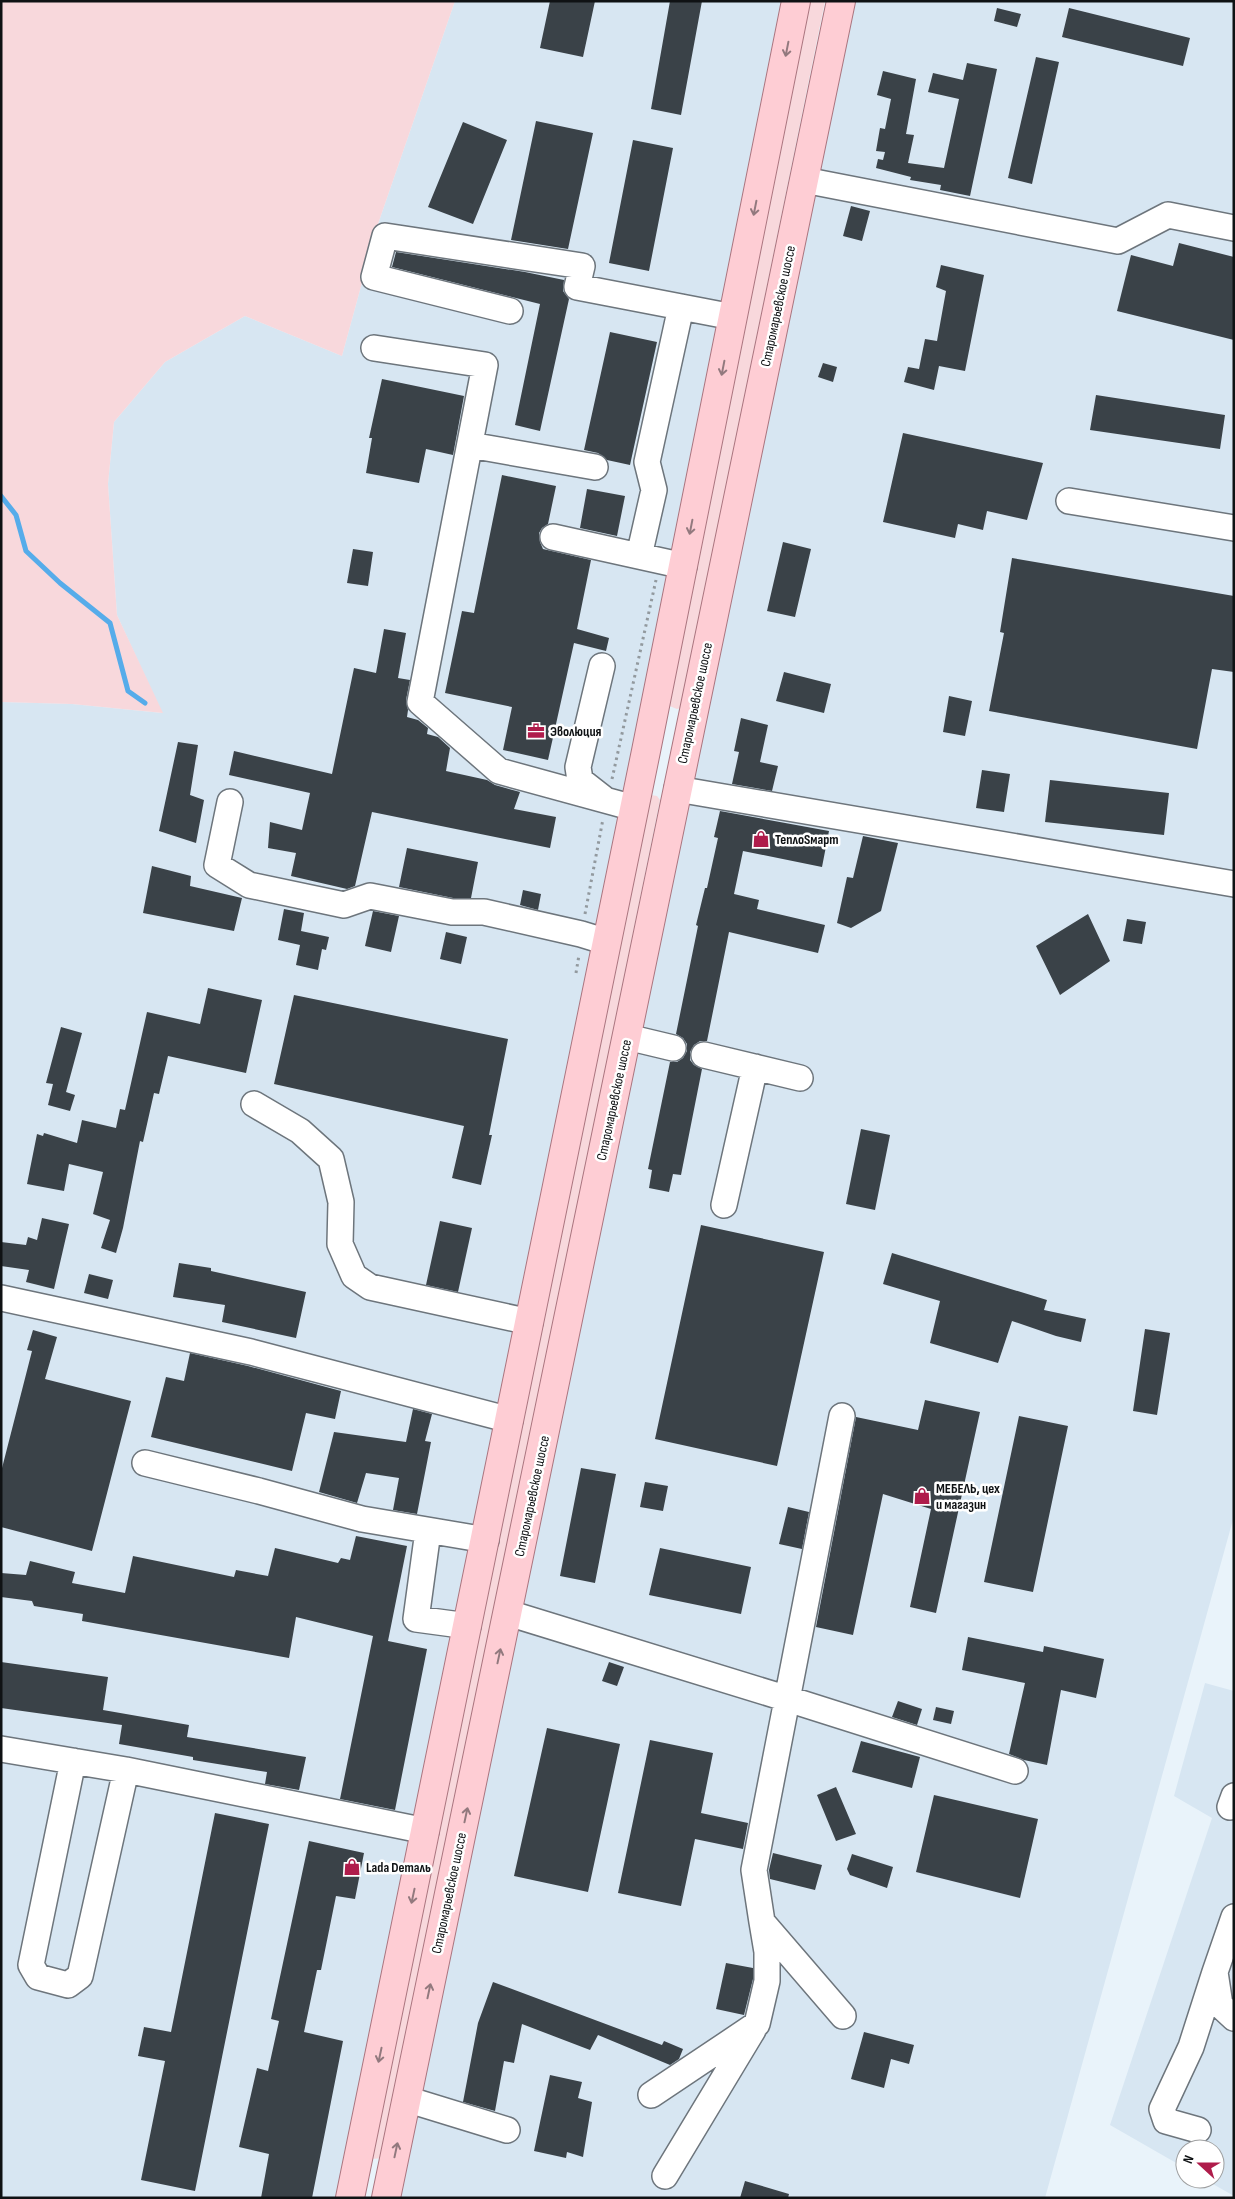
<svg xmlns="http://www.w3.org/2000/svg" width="1235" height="2199" font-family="'Sofia Sans Condensed',sans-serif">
<rect width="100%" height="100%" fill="#e9f3fa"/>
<path fill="#d7e6f2" d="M455 1H791L343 2198H1V702L72 704 162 713 117 615 108 484 114 422 165 362 245 316 342 356 378 224Z
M852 1H1234V1516L1045 2198H397Z
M1205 1683 1234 1691V2196L1204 2179H1215V2149H1185V2168L1110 2125 1212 1818 1174 1796Z"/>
<path fill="#f8d8dc" d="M1 1H455L378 224 342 356 245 316 165 362 114 422 108 484 117 615 163 713 72 704 1 702Z
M810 1H825L681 708 677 709 667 705Z
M651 795 657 796 660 800 384 2158 371 2159Z"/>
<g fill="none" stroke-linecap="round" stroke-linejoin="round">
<path stroke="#56acea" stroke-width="5" d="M1 496 16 515 26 551 60 583 110 623 128 691 145 703"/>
</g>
<path fill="#3a4248" d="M550 1H595L583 57 540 48Z
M670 1H702L681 115 651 109Z
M997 8 1021 14 1017 27 994 21Z
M1069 8 1190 38 1183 66 1062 37Z
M1036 57 1059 62 1032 184 1008 178Z
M967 63 997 69 970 196 940 190 941 185 910 180 911 177 876 168 878 159 883 160 885 152 876 151 880 128 885 129 891 99 877 95 883 71 916 79 906 134 914 135 908 163 944 168 959 99 928 92 933 73 963 80Z
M536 121 593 133 568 249 511 240Z
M463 122 507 140 473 224 428 207Z
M633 140 673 148 649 271 609 263Z
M851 206 870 211 862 241 843 236Z
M1179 243 1234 257V340L1117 311 1131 255 1173 266Z
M396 252 525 272 564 280 563 291 569 299 540 431 515 425 540 304 392 267Z
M941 265 984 275 965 371 939 366 934 390 904 382 908 367 919 369 925 339 937 341 946 291 936 287Z
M610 332 657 342 630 465 607 460 598 453 584 450Z
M823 363 837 367 833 382 818 377Z
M382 379 464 396 453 455 426 449 419 483 366 473 372 438H369Z
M1096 395 1225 415 1220 449 1090 430Z
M903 433 1043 463 1027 520 987 511 983 530 958 524 955 538 883 522Z
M502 475 556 486 548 524 542 528 539 533 540 542 543 549 591 560 577 629 609 638 606 651 574 643 548 760 503 750 512 707 445 693 462 611 474 613Z
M587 489 625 496 617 536 580 528Z
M783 542 811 549 795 617 767 611Z
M353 549 373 552 368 586 347 583Z
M1012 558 1234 596V672L1212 669 1197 749 989 711 1004 633 1000 632Z
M384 629 406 633 398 678 410 680 406 700 408 710 407 717 418 720 428 728 427 734 438 737 450 748 446 771 487 780 495 785 520 792 514 809 556 817 550 848 372 812 355 886 347 889 291 876 296 853 268 848 270 822 302 830 310 793 229 775 234 751 332 774 354 668 376 673Z
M784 672 831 684 824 713 776 701Z
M949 696 972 701 965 736 943 732Z
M741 718 768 725 760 762 778 766 772 791 732 784 739 752 734 751Z
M178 742 198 745 190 795 204 800 196 843 159 831Z
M982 770 1010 774 1004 812 976 808Z
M1050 780 1169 793 1164 835 1045 822Z
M720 811 829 831 822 867 743 851 734 894 759 900 757 909 825 925 818 953 729 932 707 1041H700L694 1045 690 1052V1060L694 1065 702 1069 681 1175 673 1174 669 1192 649 1188 652 1170 648 1169 670 1062H677L683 1058 687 1051V1044L683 1038 676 1034 698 926 696 925 705 888H707L718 838 714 837Z
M863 836 898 843 881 911 851 928 837 923 847 877 853 878Z
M407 848 478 862 471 898H453L399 887Z
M152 866 191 876 190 886 242 898 234 931 143 913Z
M523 890 541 894 538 910 520 905Z
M284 909 304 913 301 931 329 937 326 950 322 949 318 970 296 965 300 945 278 940Z
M373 911 399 916 391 952 365 946Z
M1088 914 1110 961 1060 995 1036 946Z
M1127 919 1146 922 1142 944 1123 941Z
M446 932 467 937 461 964 440 959Z
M208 988 262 1000 246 1073 168 1056 159 1094 154 1093 143 1142 140 1141 123 1228 116 1253 101 1248 110 1220 93 1214 103 1172 69 1164 64 1191 27 1184 37 1134 43 1136 44 1133 77 1143 82 1120 116 1128 120 1109 125 1110 147 1012 200 1024Z
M294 995 508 1039 489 1135H492L481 1185 452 1178 464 1126 274 1084Z
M61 1027 82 1033 66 1092 75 1095 70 1111 48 1105 53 1084 46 1083Z
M861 1129 890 1135 875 1210 846 1204Z
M42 1218 69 1224 54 1289 26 1282 29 1270 1 1266V1242L26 1245 28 1237 37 1240Z
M440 1221 472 1228 458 1292 426 1285Z
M701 1225 824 1252 777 1466 655 1439Z
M892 1253 1047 1300 1044 1310 1086 1319 1081 1342 1056 1336 1012 1321 998 1363 930 1343 940 1301 883 1284Z
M179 1263 211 1268V1271L306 1292 296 1338 222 1322 225 1305 173 1297Z
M89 1274 113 1280 108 1299 84 1293Z
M1145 1329 1170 1333 1157 1415 1133 1411Z
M33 1330 57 1337 45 1379 131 1401 92 1551 1 1527V1472L32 1351 27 1350Z
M190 1353 248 1366 341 1391 335 1419 306 1413 292 1471 151 1437 166 1377 184 1381Z
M925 1400 980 1412 936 1613 910 1607 931 1509 883 1494 853 1635 816 1627 856 1417 918 1430Z
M413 1409 432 1414 425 1441 431 1442 417 1514 393 1510 399 1478 366 1473 357 1503 319 1492 334 1432 406 1442Z
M1019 1416 1068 1426 1033 1592 984 1582Z
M581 1468 616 1474 595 1583 560 1576Z
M645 1482 668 1486 663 1511 640 1507Z
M788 1507 809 1512 802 1549 779 1544Z
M356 1536 407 1546 388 1641 427 1649 395 1810 340 1799 373 1636 296 1617 289 1658 82 1621 83 1614 34 1606 32 1601 1 1597V1573L26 1575 30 1561 75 1572 72 1583 125 1593 133 1556 234 1577 236 1570 268 1576 275 1548 338 1563 341 1558 350 1560Z
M660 1548 751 1567 741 1614 649 1595Z
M968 1637 1043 1652 1044 1646 1104 1659 1096 1698 1061 1690 1047 1765 1024 1760 1009 1754 1025 1683 962 1670Z
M1 1662 108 1677 103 1710 189 1725 187 1737 306 1757 299 1790 265 1784 267 1772 193 1760V1757L119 1744 122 1725 1 1708Z
M609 1662 624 1667 617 1686 602 1681Z
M898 1701 922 1709 917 1725 892 1717Z
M936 1707 954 1711 951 1724 933 1720Z
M547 1728 620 1744 588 1892 514 1876Z
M650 1740 713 1753 701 1813 748 1823 743 1849 695 1839 681 1906 618 1893Z
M861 1741 920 1757 912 1788 852 1772Z
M836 1787 856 1834 836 1841 817 1795Z
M934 1795 1038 1819 1020 1898 916 1872Z
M215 1813 269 1824 195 2191 141 2180 165 2061 138 2056 144 2027 171 2032Z
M309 1841 364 1853 355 1899 336 1896 321 1970H317L304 2032 343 2041 312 2198H261L269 2154 239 2147 257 2068 268 2071 279 2021 271 2019Z
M773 1853 822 1865 815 1890 770 1879 769 1870Z
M852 1854 893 1867 887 1888 850 1875 847 1869Z
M726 1963 753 1968V1979L744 2015 716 2009Z
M493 1982 662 2045 664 2041 683 2049 679 2059 670 2065 598 2035 590 2050 522 2024 514 2063 504 2061 495 2111 463 2102 478 2023Z
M864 2032 914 2045 909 2064 891 2059 884 2088 851 2079Z
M550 2075 582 2082 578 2098 592 2102 583 2157 567 2152 566 2158 534 2151Z
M745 2181 789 2194 788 2198H740Z"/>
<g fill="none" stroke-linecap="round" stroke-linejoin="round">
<g stroke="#6d757c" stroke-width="28">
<path id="minor" d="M804 180 1118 241 1168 215 1234 228
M510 311 374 277 385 236 582 266 577 287 733 317
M374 348 485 365 420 702 499 771 634 808
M470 445 595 467
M1069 501 1234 528
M553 537 684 566
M639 556 654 490 647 462 681 307
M602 666 578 767 580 780 603 798
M677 789 1234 884
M230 802 217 865 249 885 344 905 370 896 452 912H484L581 934 607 942
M627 1037 673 1048
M704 1055 800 1078
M254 1104 300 1131 331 1159 341 1202 340 1244 354 1276 370 1287 530 1322
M724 1205 755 1067
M1 1298 251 1352 510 1420
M842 1416 754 1870 762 1922 843 2016
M145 1463 259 1491 362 1519 486 1540
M428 1531 416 1619 468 1626
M508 1613 788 1699 1015 1771
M1 1749 126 1770 426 1831
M73 1761 31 1965 38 1977 68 1985 80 1976 126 1770
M1230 1807 1234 1796
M1234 1917 1215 1972 1220 2005 1234 2018
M651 2095 757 2024 767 1981V1952L762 1922
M406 2099 507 2130
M1198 2130 1166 2121 1162 2109 1191 2047 1215 1972
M665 2176 753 2030"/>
</g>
<g stroke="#aa757f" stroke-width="30">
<path id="major" d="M350 2198 646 751 796 1
M386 2198 841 1"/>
</g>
<path stroke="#92999e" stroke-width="3" stroke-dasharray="2.5 4" stroke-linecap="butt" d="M612 779 656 580
M585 914 603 819
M576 973 579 955"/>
<use href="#minor" stroke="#fff" stroke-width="25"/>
<use href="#major" stroke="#fecdd4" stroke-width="28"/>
</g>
<defs><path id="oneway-shaft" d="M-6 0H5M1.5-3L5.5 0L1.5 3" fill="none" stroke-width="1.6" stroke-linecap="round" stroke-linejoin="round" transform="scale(1.25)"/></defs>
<g stroke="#92797e">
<use href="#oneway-shaft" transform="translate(787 49) rotate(101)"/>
<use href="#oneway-shaft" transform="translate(755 208) rotate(101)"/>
<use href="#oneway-shaft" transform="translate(723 368) rotate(101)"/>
<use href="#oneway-shaft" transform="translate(691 527) rotate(101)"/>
<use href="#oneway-shaft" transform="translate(499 1656) rotate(-78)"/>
<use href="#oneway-shaft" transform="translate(466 1815) rotate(-78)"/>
<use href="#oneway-shaft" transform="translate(413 1896) rotate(102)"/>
<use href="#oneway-shaft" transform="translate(429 1991) rotate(-78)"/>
<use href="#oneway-shaft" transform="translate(380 2055) rotate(102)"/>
<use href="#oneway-shaft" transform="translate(396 2150) rotate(-78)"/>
</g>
<defs>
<g id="office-bare" transform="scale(1.35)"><path d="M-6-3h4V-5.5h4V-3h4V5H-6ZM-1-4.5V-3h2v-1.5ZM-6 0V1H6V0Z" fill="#af1c4b" stroke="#fff" stroke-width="2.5" paint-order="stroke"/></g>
<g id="shop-bare" transform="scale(1.35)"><path d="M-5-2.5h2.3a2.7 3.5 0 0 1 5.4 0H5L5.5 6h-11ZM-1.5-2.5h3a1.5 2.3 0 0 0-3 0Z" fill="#af1c4b" stroke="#fff" stroke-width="2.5" paint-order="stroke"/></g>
</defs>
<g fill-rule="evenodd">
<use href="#office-bare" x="536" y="731"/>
<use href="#shop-bare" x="761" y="839"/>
<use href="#shop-bare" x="922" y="1496"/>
<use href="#shop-bare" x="352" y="1867"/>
</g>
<g text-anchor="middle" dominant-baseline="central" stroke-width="5" stroke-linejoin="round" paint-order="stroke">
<g font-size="14" fill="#0f1214" stroke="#fff">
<text transform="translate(778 306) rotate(-78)">Старомарьевское шоссе</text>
<text transform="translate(695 703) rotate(-78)">Старомарьевское шоссе</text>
<text transform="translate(614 1100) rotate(-78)">Старомарьевское шоссе</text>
<text transform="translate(532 1496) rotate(-78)">Старомарьевское шоссе</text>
<text transform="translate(449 1893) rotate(-78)">Старомарьевское шоссе</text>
</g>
<g font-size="14" font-weight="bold" fill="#0f1214" stroke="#fff" text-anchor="start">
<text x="550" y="731">Эволюция</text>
<text x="775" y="839">ТеплоSмарт</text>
<text x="936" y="1488">МЕБЕЛЬ, цех<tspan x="936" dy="16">и магазин</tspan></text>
<text x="366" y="1867">Lada Dеталь</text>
</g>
</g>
<rect width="1235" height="2199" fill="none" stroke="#0f1214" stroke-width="5"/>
<g transform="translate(1200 2164) rotate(291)"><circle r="24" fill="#ffffff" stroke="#9fa0a1"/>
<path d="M0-4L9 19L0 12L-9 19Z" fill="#af1c4b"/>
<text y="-8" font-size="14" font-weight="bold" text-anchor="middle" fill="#0f1214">N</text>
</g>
</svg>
